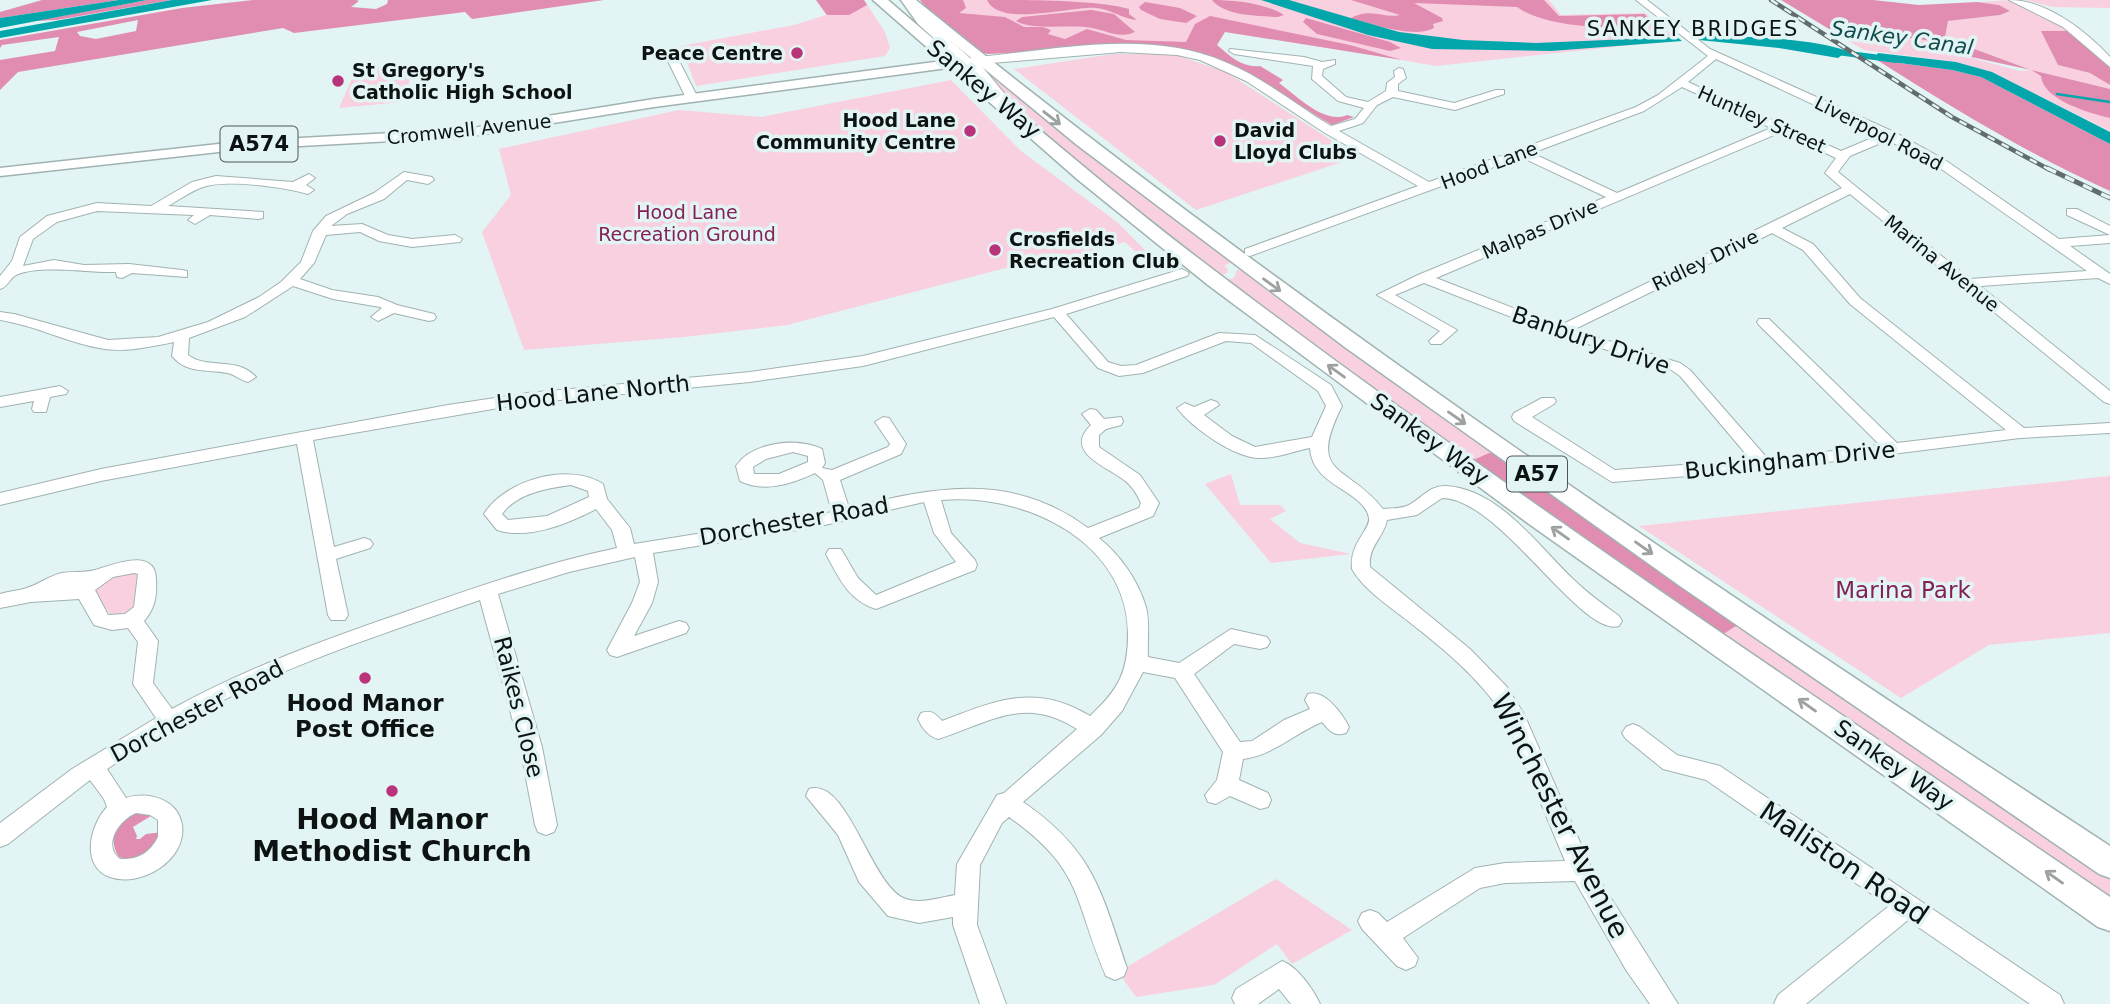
<svg xmlns="http://www.w3.org/2000/svg" width="2110" height="1004" font-family="'DejaVu Sans',sans-serif">
<rect width="100%" height="100%" fill="#e2f4f4"/>
<path fill="#f9d0e0" d="M816 0H864L885 32 890 48 885 56 696 86 681 46 794 25 826 15Z
M929 0H1549L1561 15 1645 13 1679 40 1436 66 1222 29 1183 47 991 52Z
M2010 0 2041 14 2069 31H2042L2058 65 2090 73 2110 85V89L2034 72 2042 76 2060 99 2110 118V131L1992 72 1956 62 1864 50 1844 38 1855 40 1846 29 1935 41 1953 53 2020 71 2031 70 1945 38 1948 21 2000 15 2010 11 1999 5 1977 2Z
M2025 0H2110V8L2052 7Z
M1113 54H1173L1226 72 1357 157 1196 210 1014 69Z
M416 64 402 102 339 108 356 69Z
M983 72H986L1232 262 1224 266 1228 269 1227 273 1217 277 1044 134Z
M951 80 1021 151 1117 222 1164 269 1157 272 1125 242 1037 266 1032 261 787 325 684 337 524 350 482 232 511 195 499 149 679 110 761 117Z
M1241 269 1398 383 2110 874V907L1712 632 1223 281 1234 278 1237 270Z
M1231 474 1240 505H1280L1286 511 1270 519 1300 543 1351 554 1271 563 1205 484Z
M2110 476V633L1989 645 1901 698 1639 526Z
M128 571 138 573 134 607 122 616H112L93 593 102 580Z
M1276 879 1352 930 1292 964 1277 944 1214 985 1136 997 1118 972Z"/>
<path fill="#e18db1" fill-rule="evenodd" d="M42 0H119L0 18V12Z
M147 0H172L57 20 35 21Z
M253 0H356L359 1 351 7 376 9 387 4 388 0H604L472 19 465 12 294 33 283 28 18 72 0 90V60L55 51 59 37 2 45 0 48V40L182 8ZM138 20 136 31 96 39 80 36 77 32Z
M816 0H864L867 5 849 15H827Z
M920 0H963L966 8 959 13 1005 17 1024 27H1043L1051 30 1048 34 1065 39 1087 29 1126 40 1186 42 1195 24 1210 16 1350 45 1402 60 1225 32 1217 45C1230 56 1242 68 1260 66L1283 80 1279 83C1297 96 1325 125 1347 115L1354 117 1332 125C1276 91 1225 54 1159 46L988 54 979 52 930 12Z
M987 0C1024 0 1097 0 1129 9V14L1137 20C1122 19 1111 9 1096 8 1072 6 999 28 987 0Z
M1212 0C1234 0 1265 3 1284 15L1278 17C1259 16 1224 16 1212 0Z
M1351 0H1544L1559 16 1644 14 1664 29 1638 22 1634 24 1644 29C1608 28 1546 28 1517 7L1414 3 1442 18 1443 21 1433 24 1434 28C1415 39 1372 24 1351 18 1372 7 1383 19 1400 15Z
M1781 0H1873L1919 5 1977 2 1999 5 2010 11 2000 15 1948 21 1945 38 2031 70 2110 89V118C2089 113 2043 100 2041 76L2031 70 1953 53 1935 41 1863 33 1849 28 1861 38H1844Z
M1145 2 1180 8 1197 16 1186 23 1160 19 1141 10 1139 7Z
M1091 10 1114 14 1135 32C1119 39 1108 31 1092 28 1073 24 1032 31 1016 21L1022 17Z
M1306 18 1390 42 1401 48 1390 51 1317 34 1303 22Z
M2041 31H2069L2095 55 2110 58V85L2090 73 2058 65Z
M1877 60 1952 70 1981 77 2110 144V191C2028 154 1953 108 1877 60Z
M1489 453 1497 454 1737 620 1736 626 1725 633 1712 632 1469 462Z
M142 812 154 814 133 827 137 836 136 839H140L146 834 163 832 154 852 129 860 119 857C105 836 121 817 142 812Z"/>
<path fill="#03a6aa" d="M119 0H147L0 28V18Z
M172 0H212L0 38V31Z
M1261 0H1289L1399 32 1463 40 1536 43 1677 37 1682 41 1551 51 1432 49 1368 35Z
M1694 36C1727 35 1835 38 1858 57L1842 55 1838 58 1779 48 1699 40Z
M1878 53 1956 62 1992 72 2110 132V144L1981 77 1952 70 1877 60 1872 56 1877 55Z"/>
<g fill="none" stroke-linecap="round" stroke-linejoin="round">
<path stroke="#03a6aa" stroke-width="2.5" d="M2057 94 2110 102"/>
<path fill="#03a6aa" fill-rule="evenodd" d="M1834 49 1896 57 1901 60 1896 63 1830 54V50Z"/>
<g stroke="#a1b2b2" stroke-width="2">
<path id="minor" d="M1636 0H1647L1710 49 1894 132 1945 160 2059 239 2110 235 2067 215V209H2077L2110 226V243L2070 246 2110 274V284L2098 278 1980 286 2110 391V404L2104 402 1850 194 1782 228 1813 244 1860 298 2024 428 2110 423V433L2020 438 1764 470 1612 482 1514 421 1512 417 1514 413 1542 398H1554L1556 401 1554 404 1532 417 1615 470 1751 460 1680 376 1670 369 1555 334 1424 283 1395 295 1457 330 1441 344H1431L1429 341 1440 331 1377 295 1418 275 1606 197 1521 157 1250 256 1245 255V249L1418 186 1325 133 1246 81 1200 60 1177 55 1121 52 980 64 1018 110 1012 113 1008 112 970 67 971 61 980 57C1058 49 1151 29 1225 62 1264 78 1296 105 1331 126L1355 119 1364 108 1338 101 1312 79 1313 66 1234 54 1229 51 1230 49 1304 57 1322 62 1335 60V64L1323 69 1322 76 1346 97 1368 102 1386 91 1387 83 1395 77 1394 71 1399 68 1403 69 1406 78 1398 84V91L1454 103 1496 90H1504V94L1455 110 1393 97 1377 105 1363 123 1339 131 1429 182 1636 107 1658 95 1708 56ZM1716 59 1879 135 1841 151 1688 82ZM1682 87 1771 128 1617 193 1532 153 1644 111ZM1781 132 1836 158 1825 173 1842 188 1559 326 1436 278ZM1888 140 1937 166 2087 271 1970 279 1838 172 1850 156ZM1772 233 1803 250 1850 304 2006 430 1897 443 1769 319H1759L1757 322 1759 325 1880 445 1768 459 1690 370 1680 363 1573 330Z
M2009 0C2047 0 2086 31 2110 57V67L2063 27Z
M674 48 679 51 676 55 698 98 696 100 686 98 665 55Z
M404 172 432 177 434 180 428 184 407 180 384 199 347 214 331 226 362 224 388 235 412 239 455 235 462 239 460 242 412 247 379 241 360 232 326 235 314 263 300 279 332 290 378 297 397 305 434 314 436 317 434 320 429 321 394 313 378 321 371 317 382 308 380 307 333 299 293 286 245 317 189 338 188 355C208 370 237 356 256 377L248 382C240 380 234 374 227 373 206 369 187 374 172 356L174 342C150 347 123 353 99 348 65 342 35 325 0 320V312L14 314 108 340 158 337 208 322 259 297 281 282 301 262 313 231 326 216 374 193Z
M309 174 315 178 306 185 314 190 308 194C283 187 227 179 203 187 191 191 179 200 168 206L263 212V218L258 219 210 215 195 224 188 220 194 215 97 211 57 222 33 239 23 266 54 260 84 265 129 264 182 270 187 271V277L132 273 122 278 117 277 116 272C89 273 40 264 16 275 9 279 8 287 0 289V276L12 261 20 237 47 216 97 203 151 206 192 182 216 176 293 182Z
M1182 269 1189 273 1187 276 1066 314 1108 362 1121 366 1136 365 1219 333 1255 335 1331 385 1342 406C1306 478 1347 463 1383 509 1391 508 1401 509 1409 505 1422 498 1430 485 1446 486 1499 489 1538 546 1573 579 1587 593 1603 604 1619 616L1622 621 1619 626C1581 638 1500 498 1442 498L1417 515 1387 520C1383 539 1368 546 1370 567L1470 649 1507 687 1524 714 1590 865 1678 1004H1650L1626 970 1575 881 1505 883 1480 888 1403 938 1418 958 1415 966 1406 970 1397 966 1362 929 1358 921 1362 913 1370 910 1378 913 1387 922 1475 868 1505 863 1565 861 1505 717C1479 678 1445 650 1408 621 1389 606 1364 590 1352 569 1349 543 1371 529 1369 518 1364 490 1312 487 1310 448 1294 451 1278 458 1261 458 1236 459 1192 428 1177 408L1185 403 1194 407 1211 400 1217 402 1219 405 1204 415 1232 436 1255 447 1312 437 1326 406 1318 391 1251 343 1226 341 1143 373 1119 376 1098 368 1054 317 863 366 750 382 528 403 313 440 334 547 364 538 370 540 373 544 370 548 336 559 348 615 345 620H331L328 615 297 444 101 481 0 505V493L101 469 448 405 528 393 750 372 863 356 1052 309Z
M60 386 68 391 66 394 50 397 46 412H34L32 409 34 401 0 407V397Z
M1090 409 1096 410 1104 419 1121 417 1123 421 1121 425 1106 429 1099 435V447L1140 475 1159 503 1153 516 1099 538C1120 555 1138 580 1146 607 1150 622 1147 641 1148 657L1179 663 1231 629 1267 637 1270 642 1267 647 1260 649 1234 644 1194 674 1240 742 1252 741 1284 720 1310 709 1305 700 1308 694C1324 689 1342 713 1349 727L1346 733C1334 737 1330 731 1322 722 1295 733 1272 756 1243 759L1239 780 1268 793 1271 800 1268 807 1260 809 1230 796 1216 804 1208 802 1205 795 1217 780 1223 752 1175 678 1143 672 1122 711 1101 735 1023 802C1094 851 1101 891 1127 968L1124 976 1115 980 1106 976C1073 900 1085 871 1009 817L1002 823 980 865 977 925 1006 1004H980L953 925V917L919 923 888 916 859 882 838 835 806 796 809 789C848 776 871 888 906 899 921 904 939 898 955 895L957 864 997 795 1004 793 1077 729C1024 695 991 722 938 739 928 736 922 728 918 719L921 713C931 710 935 713 942 721 997 700 1036 683 1090 716 1119 689 1128 672 1128 633 1127 541 1023 492 941 500L951 533 975 560 977 565 975 570 876 609C848 600 839 578 826 554L829 549H841L858 578 876 595 956 562 934 533 924 502 816 527 653 553 658 582 652 603 634 636 679 621 686 623 689 628 686 633 617 657 610 655 607 650 632 603 640 582 635 557 569 572 498 594 542 747 557 825 554 832 546 835 538 832 535 825 520 747 480 600C411 624 341 647 274 676 215 702 160 734 107 769L126 798C148 791 178 799 182 825 187 860 141 888 110 877 80 866 90 825 107 807L104 799 90 780 8 844 0 847V823L72 769 156 718 133 684 138 642 128 628 112 630 94 625 79 599 31 602 0 608V594C9 591 18 591 27 588 39 584 49 576 62 573 72 571 84 573 95 570 113 565 156 546 156 580 157 596 155 609 144 621L158 641 153 683 172 709C248 667 327 639 408 611 477 587 545 563 617 548L612 530 596 509C567 524 529 540 497 530L484 514C505 480 568 462 603 484L607 499 630 528 634 544 816 515 832 512 823 480 815 473C791 484 765 493 740 481L736 466C752 442 797 437 822 449L825 463 822 468 832 470 888 447 890 444 875 422 883 417 889 418 906 444 901 454 840 480 849 508C935 487 1011 471 1088 528L1139 508 1141 503C1137 494 1132 486 1124 480 1106 466 1063 452 1091 425L1082 414ZM793 452 808 456V462L779 474H754L753 467 766 459ZM571 485 588 491 589 497 547 516 508 520 502 514C517 493 548 488 571 485ZM134 573 138 574 134 607 125 614 108 615 95 590 113 577ZM136 813 150 815 158 820V837C150 853 138 860 120 859 102 845 119 820 136 813Z
M1633 724 1640 727 1677 755 1720 766 2060 995 2064 1004H2030L1908 920 1806 1004H1774L1778 995 1889 906 1706 780 1663 769 1626 739 1622 733 1626 727Z
M1282 961C1298 967 1313 989 1320 1004H1291L1279 989 1258 1004H1235L1232 998 1236 989Z"/>
</g>
<g stroke="#a1b2b2" stroke-width="3">
<path id="major" d="M901 0H913L926 18 970 58 985 57V63L654 107 466 137 246 149 0 176V168L246 141 466 129 654 99 957 59 918 24Z"/>
</g>
<g stroke="#a1b2b2" stroke-width="3">
<path id="highway" d="M873 0H888C998 94 1107 190 1223 277 1511 495 1812 694 2110 897V931L2098 927 1529 524 1208 285 1077 179Z
M901 0H916C1295 308 1702 579 2110 846V878L2099 874 1680 586 1346 348 1077 145Z"/>
</g>
<use href="#minor" fill="#fff" fill-rule="evenodd"/>
<use href="#major" fill="#fff" fill-rule="evenodd"/>
<use href="#highway" fill="#fff" fill-rule="evenodd"/>
<g stroke="#626c6c" stroke-width="4.5">
<path id="rail-far1" d="M1771 0 1952 117 2050 170"/>
</g>
<g stroke="#626c6c" stroke-width="5">
<path id="rail" d="M2047 168 2110 198"/>
</g>
<use href="#rail-far1" stroke="#e2f4f4" stroke-width="2.5" stroke-dasharray="8" stroke-linecap="butt"/>
<use href="#rail" stroke="#e2f4f4" stroke-width="3.5" stroke-dasharray="10" stroke-linecap="butt"/>
</g>
<defs><path id="oneway-shaft" d="M-6 0H5M1.5-3L5.5 0L1.5 3" fill="none" stroke-width="1.6" stroke-linecap="round" stroke-linejoin="round" transform="scale(1.75)"/></defs>
<g stroke="#9ea1a1">
<use href="#oneway-shaft" transform="translate(1052 118) rotate(38)"/>
<use href="#oneway-shaft" transform="translate(1272 285) rotate(36)"/>
<use href="#oneway-shaft" transform="translate(1336 371) rotate(-144)"/>
<use href="#oneway-shaft" transform="translate(1457 418) rotate(35)"/>
<use href="#oneway-shaft" transform="translate(1560 533) rotate(-145)"/>
<use href="#oneway-shaft" transform="translate(1644 548) rotate(35)"/>
<use href="#oneway-shaft" transform="translate(1807 705) rotate(-145)"/>
<use href="#oneway-shaft" transform="translate(2054 877) rotate(-145)"/>
</g>
<g fill="#b83379" stroke="#e2f4f4" stroke-width="2.5">
<circle cx="797" cy="53" r="7"/>
<circle cx="338" cy="81" r="7"/>
<circle cx="970" cy="131" r="7"/>
<circle cx="1220" cy="141" r="7"/>
<circle cx="995" cy="250" r="7"/>
<circle cx="365" cy="678" r="7"/>
<circle cx="392" cy="791" r="7"/>
</g>
<g text-anchor="middle" dominant-baseline="central" stroke-width="7" stroke-linejoin="round" paint-order="stroke">
<g font-size="19" font-weight="bold" fill="#0d1313" stroke="#e2f4f4" text-anchor="start">
<text x="783" y="53" text-anchor="end">Peace Centre</text>
<text x="352" y="70">St Gregory's<tspan x="352" dy="22">Catholic High School</tspan></text>
<text x="956" y="120" text-anchor="end">Hood Lane<tspan x="956" dy="22">Community Centre</tspan></text>
<text x="1234" y="130">David<tspan x="1234" dy="22">Lloyd Clubs</tspan></text>
<text x="1009" y="239">Crosfields<tspan x="1009" dy="22">Recreation Club</tspan></text>
</g>
<g font-size="19" fill="#0d1313" stroke="#e2f4f4">
<text transform="translate(1762 119) rotate(24)">Huntley Street</text>
<text transform="translate(469 129) rotate(-6)">Cromwell Avenue</text>
<text transform="translate(1879 133) rotate(27)">Liverpool Road</text>
<text transform="translate(1489 165) rotate(-21)">Hood Lane</text>
<text transform="translate(1540 229) rotate(-23)">Malpas Drive</text>
<text transform="translate(1705 260) rotate(-26)">Ridley Drive</text>
<text transform="translate(1942 263) rotate(39)">Marina Avenue</text>
</g>
<g font-size="19" fill="#832155" stroke="#e2f4f4">
<text x="687" y="212">Hood Lane<tspan x="687" dy="22">Recreation Ground</tspan></text>
</g>
<g font-size="21" letter-spacing="2" fill="#0d1313" stroke="#e2f4f4">
<text x="1693" y="29">SANKEY BRIDGES</text>
</g>
<g font-size="21" font-style="italic" fill="#124b4d" stroke="#e2f4f4">
<text transform="translate(1902 38) rotate(8)">Sankey Canal</text>
</g>
<g fill="#e2f4f4" stroke="#4d5656" stroke-width="2">
<rect x="220.5" y="126.5" width="77" height="35" rx="5"/>
<rect x="1507" y="456.5" width="60" height="35" rx="5"/>
</g>
<g font-size="21" font-weight="bold" fill="#0d1313">
<text x="259" y="144">A574</text>
<text x="1537" y="474">A57</text>
</g>
<g font-size="23" fill="#0d1313" stroke="#e2f4f4">
<text transform="translate(984 89) rotate(40)">Sankey Way</text>
<text transform="translate(1591 340) rotate(19)">Banbury Drive</text>
<text transform="translate(593 393) rotate(-6)">Hood Lane North</text>
<text transform="translate(1430 439) rotate(36)">Sankey Way</text>
<text transform="translate(1790 460) rotate(-6)">Buckingham Drive</text>
<text transform="translate(794 521) rotate(-10)">Dorchester Road</text>
<text transform="translate(519 707) rotate(76)">Raikes Close</text>
<text transform="translate(197 711) rotate(-28)">Dorchester Road</text>
<text transform="translate(1894 765) rotate(35)">Sankey Way</text>
</g>
<g font-size="23" fill="#832155" stroke="#e2f4f4">
<text x="1903" y="590">Marina Park</text>
</g>
<g font-size="23" font-weight="bold" fill="#0d1313" stroke="#e2f4f4">
<text x="365" y="703">Hood Manor<tspan x="365" dy="26">Post Office</tspan></text>
</g>
<g font-size="28" fill="#0d1313" stroke="#e2f4f4">
<text transform="translate(1560 816) rotate(63)">Winchester Avenue</text>
<text transform="translate(1844 863) rotate(34)">Maliston Road</text>
</g>
<g font-size="28" font-weight="bold" fill="#0d1313" stroke="#e2f4f4">
<text x="392" y="819">Hood Manor<tspan x="392" dy="32">Methodist Church</tspan></text>
</g>
</g>
</svg>
